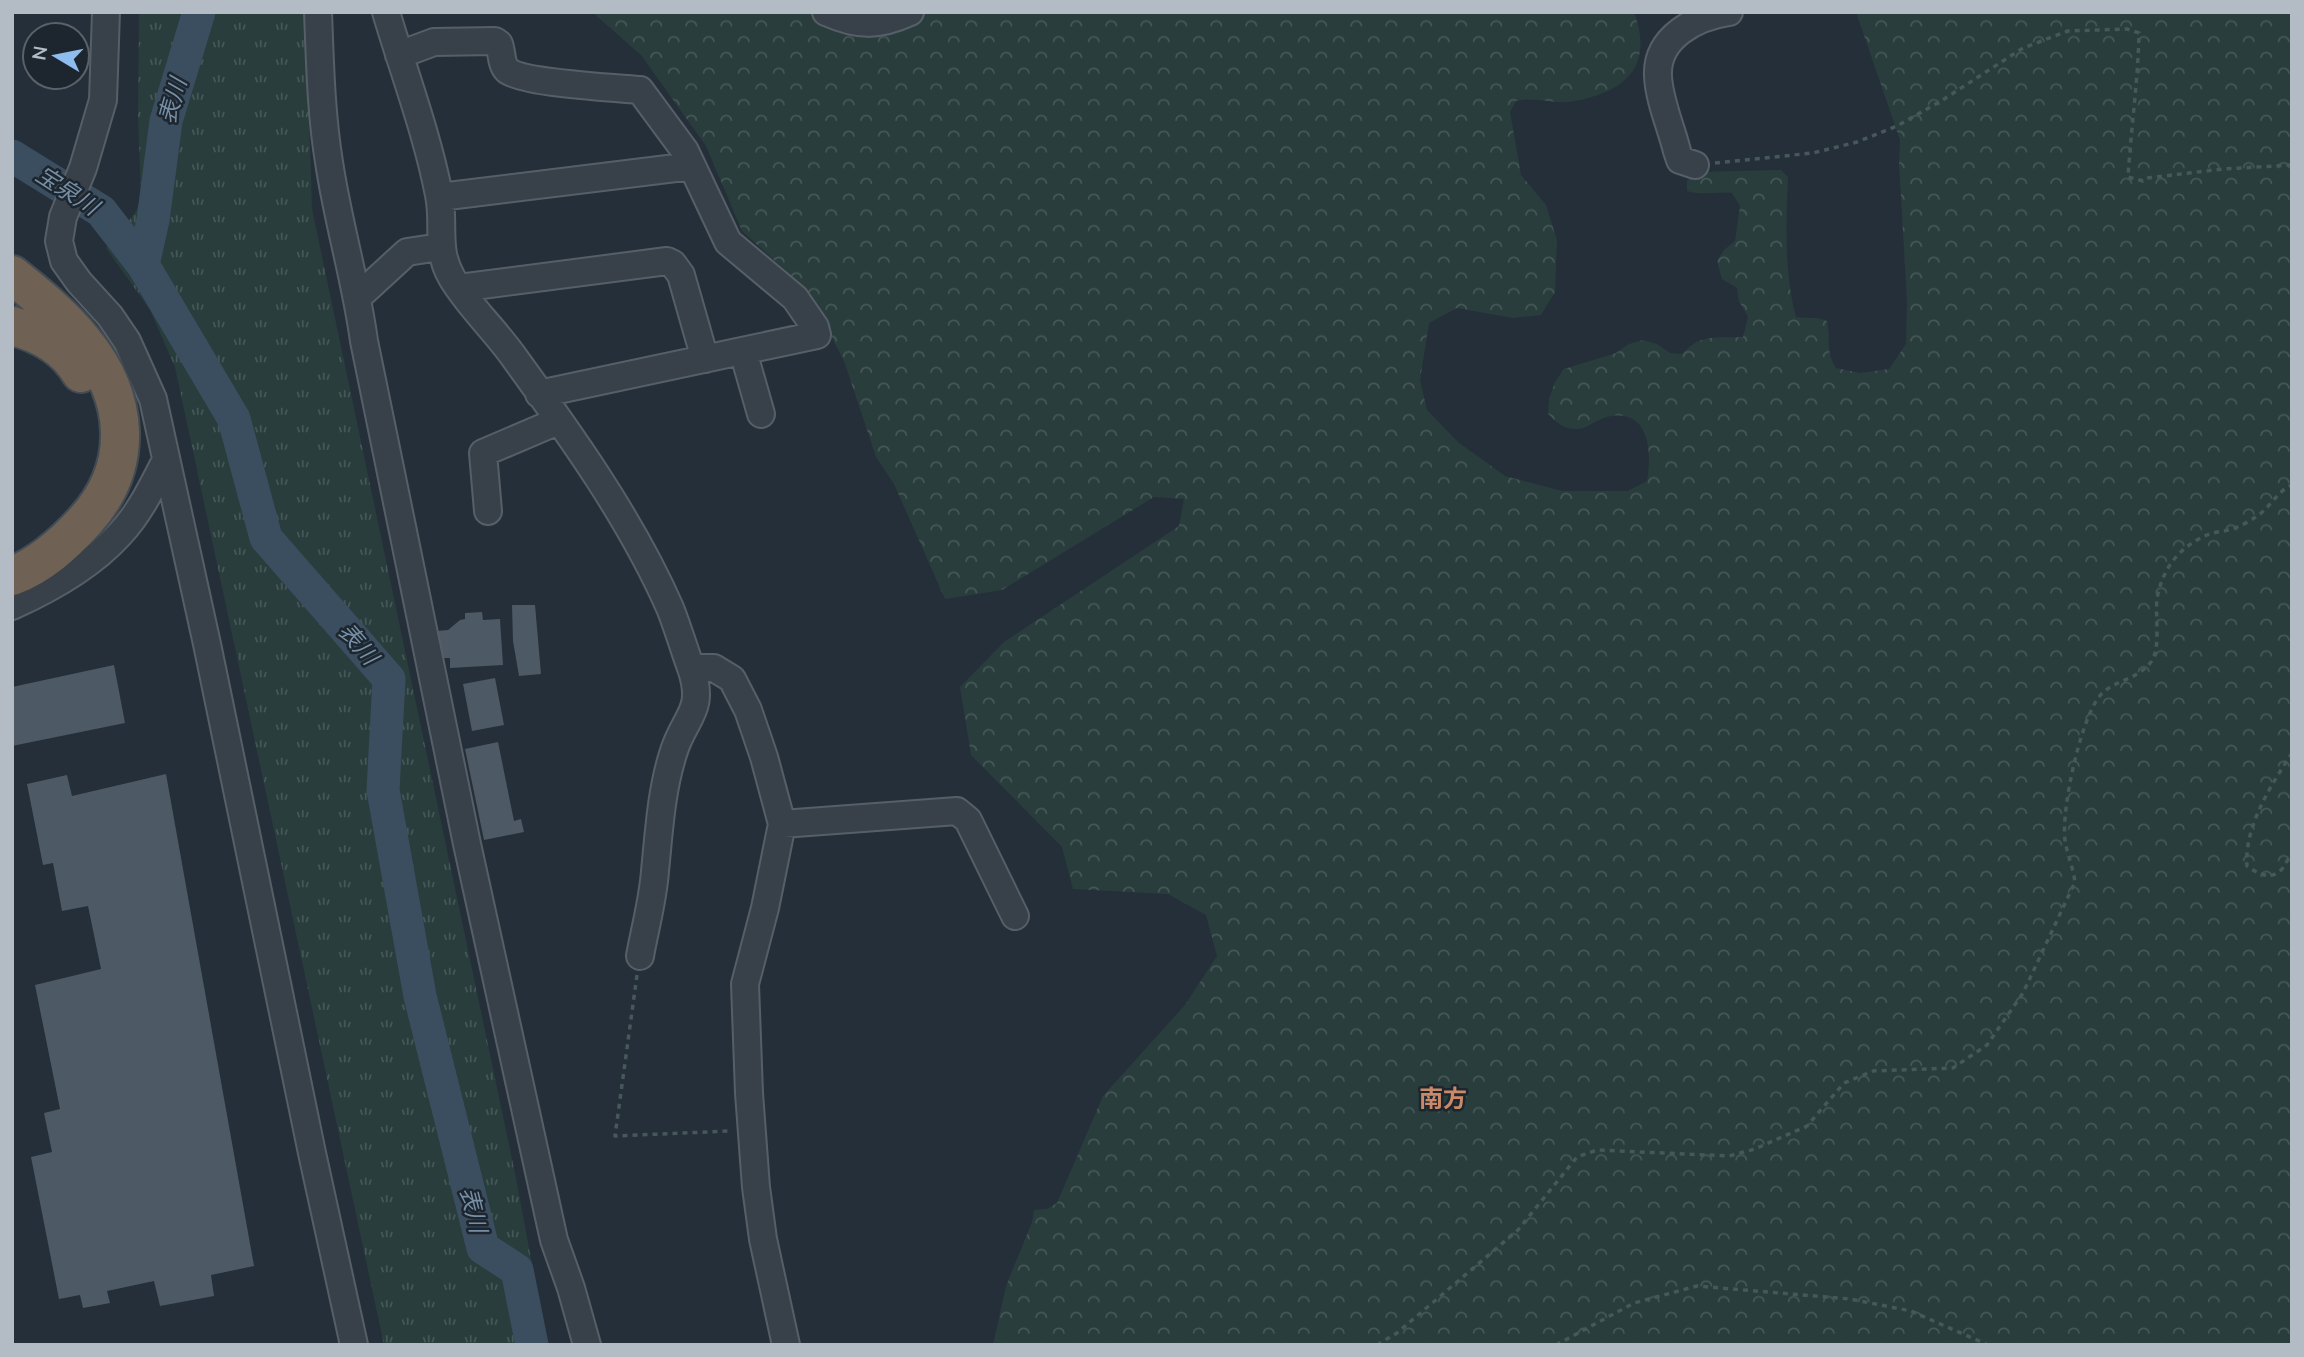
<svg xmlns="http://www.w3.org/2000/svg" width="2304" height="1357" font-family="'Nunito Sans','Noto Sans JP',sans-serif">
<defs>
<pattern id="grass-tufts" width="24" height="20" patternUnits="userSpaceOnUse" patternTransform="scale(1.75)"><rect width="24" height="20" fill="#293d3c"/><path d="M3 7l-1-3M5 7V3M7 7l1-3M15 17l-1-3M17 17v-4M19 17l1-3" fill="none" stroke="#465757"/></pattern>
<pattern id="forest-crowns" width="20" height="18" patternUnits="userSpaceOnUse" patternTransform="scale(1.75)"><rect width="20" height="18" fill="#293d3c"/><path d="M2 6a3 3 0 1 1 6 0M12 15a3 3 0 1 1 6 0" fill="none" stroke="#465757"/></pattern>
</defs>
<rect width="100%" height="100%" fill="#242f39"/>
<path fill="url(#grass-tufts)" d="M139 12H306L312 209 516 1178 547 1345H384L175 367 150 310 106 248 135 213 141 199 138 116Z"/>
<path fill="url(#forest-crowns)" d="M592 12H1634C1654 66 1626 92 1574 101 1555 105 1535 96 1516 101L1510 112 1521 175 1546 205 1557 240 1555 292 1541 315 1513 318 1457 308 1429 323 1420 380 1427 410 1458 442 1505 476 1562 491H1628L1647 481C1652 452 1650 407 1607 417 1597 419 1587 429 1577 429 1564 429 1557 423 1548 414L1549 399 1555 382 1564 369 1616 353 1629 344 1643 340 1657 344 1670 353 1682 354C1701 333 1716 338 1743 337L1748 317 1739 301 1737 288 1722 279 1717 261 1724 250 1735 241 1740 206 1732 193C1716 191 1702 196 1687 191V181L1696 172 1781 170 1788 177C1786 223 1784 272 1796 317 1807 319 1816 316 1827 321 1831 341 1825 350 1836 368L1860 373 1889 369 1906 344 1907 301 1899 163 1900 140 1856 12H2292V1345H993L1006 1286 1032 1222 1034 1210 1047 1209 1057 1203 1103 1096 1185 1005 1217 956 1206 915 1168 894 1073 889 1062 847 971 755 960 687 1004 642 1179 526 1184 499 1154 497 1002 590 945 599 894 484 876 457 844 361 818 311 797 281 742 231 706 146 641 55Z"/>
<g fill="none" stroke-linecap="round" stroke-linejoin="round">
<path stroke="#3b4e60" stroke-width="33" d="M12 156 101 211 143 265 234 419 266 538 389 679 383 790 420 996 483 1248 517 1270 532 1345
M143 265 153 220 166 121 199 12"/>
</g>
<path fill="#4d5964" d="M512 605H535L541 674 519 676 513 641Z
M482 612 483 620 500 619 503 665 450 668V658H438L437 631 448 630 460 620 465 619V613Z
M114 665 125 723 12 746V687Z
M495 678 504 725 472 731 463 684Z
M498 742 514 821 521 819 524 832 484 840 465 749Z
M166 774 254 1266 211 1275 214 1296 160 1306 154 1281 107 1291 110 1303 83 1308 80 1295 59 1299 31 1157 52 1152 44 1113 60 1109 35 985 101 969 88 906 62 911 53 863 43 865 27 784 67 775 72 796Z"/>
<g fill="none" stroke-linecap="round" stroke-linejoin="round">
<g stroke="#565f67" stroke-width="30">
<path id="minor" d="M106 12 103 100 83 168 63 217 59 241 64 261 79 282 110 316 127 341 153 399 207 644 312 1153 354 1345
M318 12C320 62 321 113 329 162 338 223 356 281 364 341L467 844 554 1240 571 1288 587 1345
M386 12C404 73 427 133 439 195 445 225 435 249 452 278 468 305 492 327 511 353 569 433 630 517 670 608 678 628 684 649 691 668H714L732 679 748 710 764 757 782 824 765 908 745 984 749 1093 756 1187 763 1239 786 1345
M826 12C858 26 877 27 910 12
M399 55 434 42 495 41 499 44C502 52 501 64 507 70 521 83 617 88 640 90L685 151 728 242 795 298 815 327 817 335 539 394
M1695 165 1680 160 1677 151C1671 127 1659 100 1658 76 1656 37 1696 17 1729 12
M440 197 692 166
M459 288 667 261 673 264 681 275 705 359
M358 297 407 252 440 247
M743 351 761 414
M488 511 483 453 558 421
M12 606C50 589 92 565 120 534 140 513 153 485 166 460
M782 824 957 811 968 820 1015 916
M640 956C645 928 653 900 655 871 659 832 661 792 673 754 684 716 706 712 691 668"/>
</g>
<g stroke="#434c54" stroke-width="42">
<path id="highway" d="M12 275C37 295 63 316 83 341 129 397 135 466 85 521 64 544 41 565 12 576
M12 326C40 333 66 348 81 373"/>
</g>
<path stroke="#465859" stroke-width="3.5" stroke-dasharray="5 5" stroke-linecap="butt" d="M1715 163 1813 153 1857 142 1897 126 1941 101 2023 48 2068 31 2127 29 2139 33C2138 81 2131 129 2128 177L2143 181 2147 178 2223 169 2292 165
M2292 753C2271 785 2244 827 2247 866 2257 873 2270 881 2281 870 2286 865 2286 860 2292 855
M637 975 615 1136 729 1131
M1377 1345 1397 1333 1518 1230 1577 1157 1597 1150 1729 1156 1755 1149 1807 1126 1844 1083 1873 1071 1953 1068 1987 1045 2023 993 2075 882C2073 867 2067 854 2065 840 2061 811 2080 721 2099 697 2112 680 2138 680 2151 662 2161 649 2155 615 2157 599 2162 569 2179 547 2207 535 2213 532 2221 532 2228 530 2238 528 2248 522 2256 517 2270 508 2277 491 2292 485
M1556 1345 1634 1303 1697 1286 1850 1299 1911 1311 1988 1345"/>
<use href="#minor" stroke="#384149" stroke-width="26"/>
<use href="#highway" stroke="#6f6255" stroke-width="38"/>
</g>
<g text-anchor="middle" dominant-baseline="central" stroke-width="5" stroke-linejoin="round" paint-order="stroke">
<g font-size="23" font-style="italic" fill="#768fa6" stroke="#1d262e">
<text transform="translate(173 101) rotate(-74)">表川</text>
<text transform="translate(67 191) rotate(33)">宝泉川</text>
<text transform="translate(358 644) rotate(49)">表川</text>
<text transform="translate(473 1210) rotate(76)">表川</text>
</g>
<g font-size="24" font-weight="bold" fill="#ca8a69" stroke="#1d262e">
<text x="1443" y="1099">南方</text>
</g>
</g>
<rect width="2304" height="1357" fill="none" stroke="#b3bcc5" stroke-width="28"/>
<g transform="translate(56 56) rotate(280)"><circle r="33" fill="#1d262e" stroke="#59626a" stroke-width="2"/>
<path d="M0-5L12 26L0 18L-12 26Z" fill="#8fbcee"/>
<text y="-10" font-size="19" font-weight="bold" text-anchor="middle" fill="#b3bcc5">N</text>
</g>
</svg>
